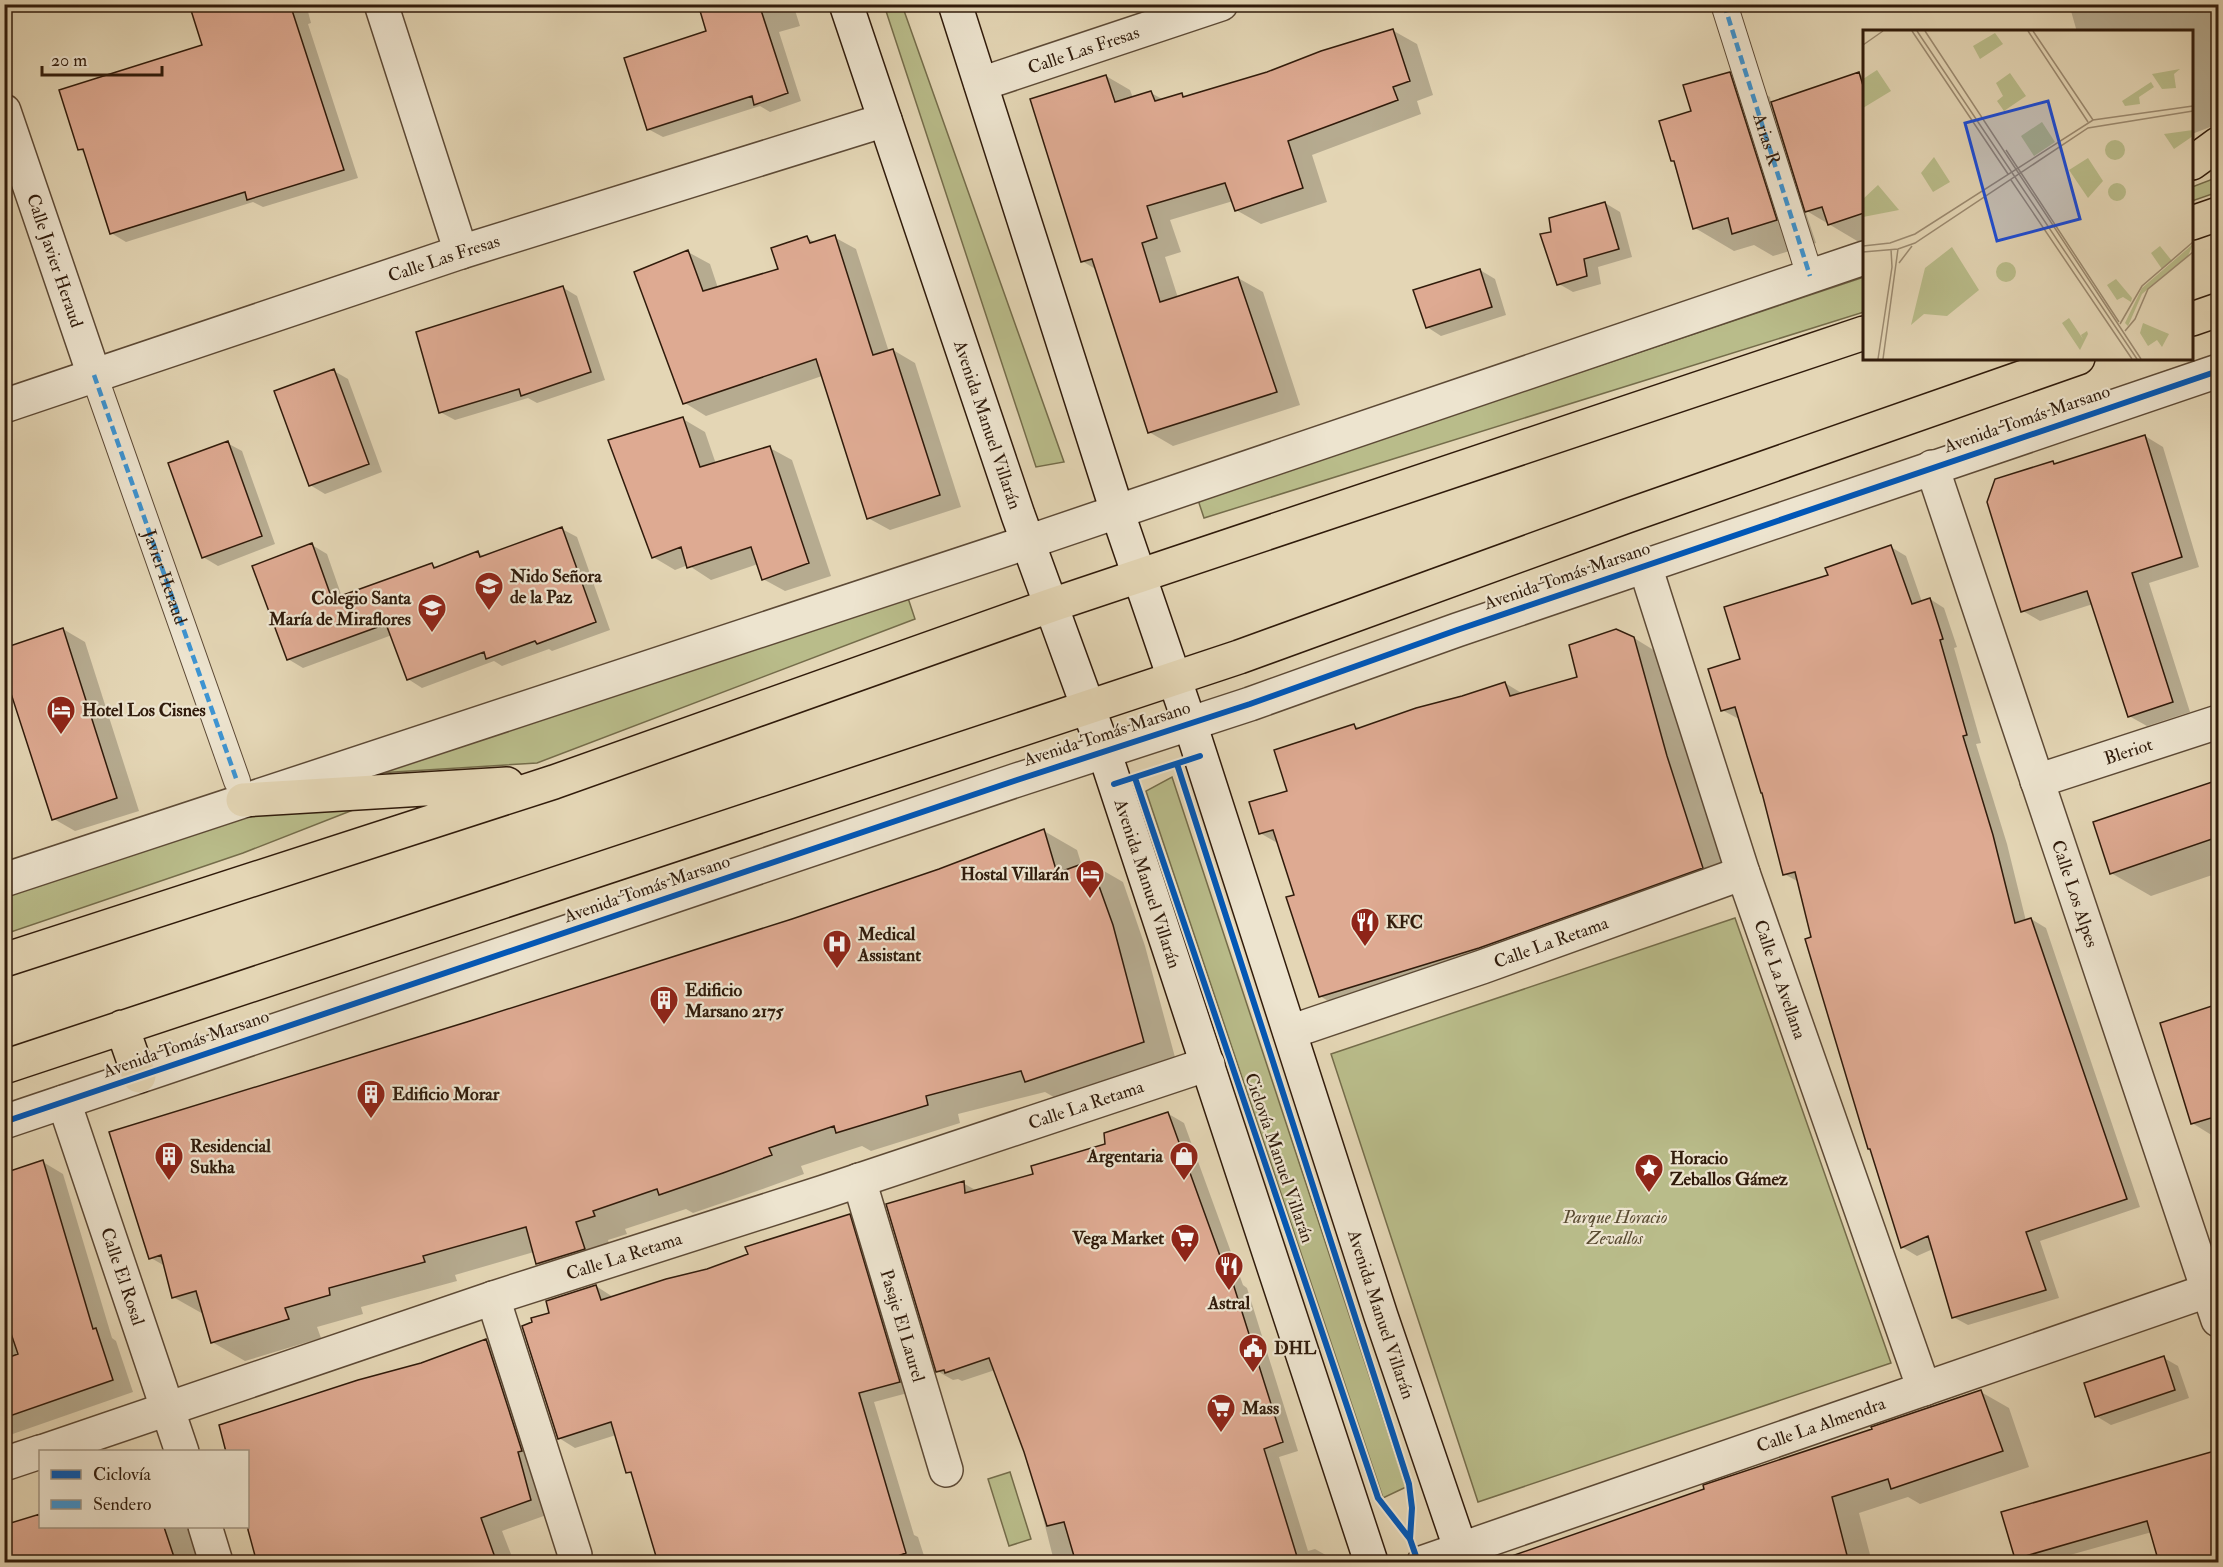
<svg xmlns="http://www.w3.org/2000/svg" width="2223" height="1567" font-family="'IM FELL Double Pica',serif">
<rect width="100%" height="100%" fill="#e4d6b5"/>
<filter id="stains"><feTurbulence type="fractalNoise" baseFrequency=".00333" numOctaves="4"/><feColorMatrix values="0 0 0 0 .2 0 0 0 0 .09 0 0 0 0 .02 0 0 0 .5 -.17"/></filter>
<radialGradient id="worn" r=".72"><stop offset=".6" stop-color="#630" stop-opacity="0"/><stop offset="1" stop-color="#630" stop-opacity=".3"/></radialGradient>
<path fill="#b9bc8a" stroke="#746c4a" stroke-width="1.5" d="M884 5H902L1064 462 1036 467Z
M2218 177V192L2192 201V187Z
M1864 277V312L1204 518 1198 500Z
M908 598 915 619 537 763 378 773Z
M1172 777 1406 1487 1383 1498 1146 791Z
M353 810 243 853 5 934 4 892 233 812Z
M1735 918 1891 1363 1478 1502 1331 1054Z
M1010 1472 1031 1539 1009 1546 988 1479Z"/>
<path fill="#0003" fill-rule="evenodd" d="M191 4H306L311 23 308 24 358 178 263 207 253 202 126 242 111 233 86 154 79 149 204 46Z
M699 4H793L800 26 779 32 801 101 770 112 760 106 663 137 648 129 708 32Z
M2069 4H2218V124L2192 134V32H2077Z
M1392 30 1417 44 1433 95 1417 101 1421 114 1312 155 1327 202 1261 224 1236 210 1233 201 1170 220 1181 252 1165 257 1178 298 1238 278 1263 292 1300 405 1173 446 1149 432 1097 270 1082 261 1106 76 1130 90 1133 98 1151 93 1164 100 1182 95 1187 98 1267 74Z
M1730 74 1770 97 1771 103 1859 74 1864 77V245L1805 210 1816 243 1773 256 1754 245 1734 251 1695 228 1676 163 1672 160 1693 112ZM1735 217 1723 221V218Z
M1605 203 1620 212 1632 257 1598 267 1601 284 1573 292 1559 284 1552 233Z
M834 237 856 249 889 352 893 350 915 363 961 507 890 530 868 518 822 376 706 416 685 403 688 252 710 264 718 288 780 270 807 238 816 243Z
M1480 270 1495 279 1506 315 1441 336 1427 327Z
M562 287 577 296 605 380 537 403 528 398 455 420 440 412Z
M334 371 348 379 382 472 325 494 310 485Z
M683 419 705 432 716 464 770 448 792 460 831 576 785 591 763 579 758 564 711 580 688 565 675 570 653 557Z
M2145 436 2163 447 2199 567 2149 583 2190 712 2147 726 2129 716 2093 604 2040 621 2023 611 2053 463 2057 465Z
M227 443 242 451 275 544 218 566 203 557Z
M562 529 577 537 610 630 552 651 549 649 502 666 494 661 422 688 408 679 392 635 303 668 288 659 312 545 327 554 342 597 432 565 438 568 478 553 485 557Z
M1891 547 1906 556 1922 602 1930 599 1944 608 1957 647 1954 648 1981 743 1976 744 2007 844 2026 921 2031 919 2046 928 2140 1207 2040 1241 2059 1298 1968 1325 1953 1317 1933 1249 1917 1256 1902 1247 1813 938 1799 882 1784 874 1764 793 1740 717 1737 718 1722 710 1742 660 1830 576Z
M63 629 85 642 139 811 75 831 54 819Z
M1634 638 1660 654 1693 772 1728 883 1346 1012 1320 996 1295 897 1279 844 1260 833 1289 792 1354 725 1361 729 1505 683 1523 694 1579 678Z
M2218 782V873L2151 896 2111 873 2095 823Z
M1044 831 1077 850 1082 866 1090 863 1123 882 1145 946 1176 1061 1059 1100 1045 1092 958 1114 960 1123 871 1151 862 1146 801 1166 804 1174 757 1191 693 1213 686 1209 625 1229 627 1234 608 1240 617 1268 570 1282 537 1263 534 1252 455 1275 457 1281 361 1307 363 1314 317 1327 321 1338 245 1361 212 1342 205 1315 173 1297 165 1266 151 1258 470 1023 940 871Z
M4 832 10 850 4 852Z
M2218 1006V1139L2192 1123 2162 1024Z
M1167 1113 1184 1123 1243 1285 1247 1288 1298 1451 1279 1457 1308 1551 1315 1549 1331 1558 1332 1562H1050L1054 1561 1039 1502 1041 1501 1026 1452 995 1370 962 1381 958 1379 953 1380 937 1371 963 1183 977 1191 1035 1175 1107 1145Z
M43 1162 63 1174 112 1338 116 1341 133 1392 4 1437V1175Z
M850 1216 866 1225 915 1391 874 1402 914 1535 918 1537 926 1562H652L651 1560 658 1558 633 1475 628 1472 616 1435 575 1448 559 1438 551 1314 596 1286 613 1297 708 1271Z
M486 1340 508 1353 552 1513 502 1531 514 1562H258L248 1524V1452L421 1364Z
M2164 1358 2178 1366 2189 1398 2111 1425 2096 1416Z
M1981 1392 2009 1408 2029 1467 1920 1504 1908 1497 1859 1513 1872 1562H1504L1503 1560Z
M2218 1451V1562H2161L2152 1532 2045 1562H2024L2016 1558 2003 1513Z
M40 1514V1526H188L200 1562H13L4 1526Z"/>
<path fill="#deaa92" stroke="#301b0b" stroke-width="1.5" d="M189 4H290L344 170 247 200 245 192 110 234 83 149 78 150 59 90 202 45Z
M698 4H759L788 93 754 105 752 96 647 130 624 58 706 31Z
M1393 29 1410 81 1393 87 1398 100 1288 141 1303 188 1235 211 1225 183 1147 206 1157 238 1142 243 1160 302 1238 277 1277 392 1148 433 1092 259 1081 262 1030 99 1106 75 1115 102 1151 91 1155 101 1182 93 1183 97 1267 72 1321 51Z
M1730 72 1777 220 1732 234 1728 218 1693 229 1674 161H1671L1659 121 1691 111 1683 85Z
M1859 72 1864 89V213L1828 225 1822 207 1805 212 1771 102Z
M1605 202 1619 249 1584 259 1587 276 1557 285 1540 234 1551 232 1549 218Z
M835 235 873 355 893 349 940 495 867 519 816 359 683 404 634 272 688 250 703 291 778 269 771 248 807 236 810 243Z
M1480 269 1492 307 1426 328 1413 290Z
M563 286 591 372 521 396 519 389 439 413 416 332Z
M334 369 369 464 309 486 274 391Z
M683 417 700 467 770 446 809 563 762 580 751 547 687 568 681 547 652 558 608 440Z
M2145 435 2182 557 2132 573 2173 702 2128 717 2087 591 2021 612 1987 502 1995 479 2053 461 2054 464Z
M228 441 262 536 202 558 168 463Z
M562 527 596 622 537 644 535 641 486 659 484 652 407 680 386 624 287 660 252 566 312 543 332 599 432 563 434 568 478 551 480 557Z
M1891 545 1912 604 1930 598 1943 639 1940 640 1967 735 1963 736 1993 835 2015 923 2031 918 2127 1199 2026 1232 2046 1290 1952 1318 1928 1236 1901 1248 1870 1149H1868L1805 939 1811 937 1795 872 1783 875 1762 793H1761L1735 707 1721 711 1708 669 1740 659 1724 607 1828 575 1825 568Z
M63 628 117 798 52 820 4 672V648Z
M1616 629 1634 637 1667 756 1703 868 1479 948 1319 997 1286 897 1294 895 1273 830 1259 834 1249 802 1287 791 1274 750 1354 724 1356 729 1416 708 1462 696 1505 682 1510 696 1577 677 1569 645Z
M2218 780V837L2110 874 2093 822Z
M1044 829 1057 873 1090 861 1113 925 1144 1042 1025 1082 1021 1071 926 1096 928 1105 836 1133 834 1126 769 1148 772 1155 723 1173 659 1195 657 1189 593 1211 595 1216 576 1222 585 1249 536 1264 526 1227 423 1256 425 1262 329 1288 330 1295 285 1308 289 1319 211 1343 196 1291 172 1298 161 1255 149 1259 109 1132 470 1021 792 919 939 869Z
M2218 1004V1116L2191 1124 2160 1023Z
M1168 1112 1228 1278 1231 1277 1283 1442 1264 1449 1299 1563H1076L1064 1522 1047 1526 1024 1452 989 1358 945 1373 944 1370 936 1372 886 1204 964 1181 965 1193 1033 1174 1031 1166 1105 1144 1104 1133Z
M43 1160 93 1329 96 1328 113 1380 4 1418V1359L18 1354 4 1313V1173Z
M850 1214 900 1382 859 1393 906 1553 879 1563H658L631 1472 626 1473 611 1422 558 1439 522 1326 532 1322 531 1318 549 1313 546 1301 596 1285 601 1300 666 1279 707 1269 748 1254 745 1247Z
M486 1339 522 1451 518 1452 531 1500 481 1518 497 1563H257L248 1530V1452H226L219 1425 358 1380 421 1363Z
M2164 1356 2175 1390 2095 1417 2084 1383Z
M1981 1390 2003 1451 1891 1489 1888 1479 1832 1497 1849 1563H1507L1506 1558 1704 1489 1703 1485 1872 1429 1871 1427Z
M2218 1450V1563H2159L2147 1521 2015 1559 2001 1512Z
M40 1514V1527H164L176 1563H12L4 1541V1525Z"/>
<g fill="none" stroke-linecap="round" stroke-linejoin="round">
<g stroke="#5d4a36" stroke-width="28">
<g id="pedestrian">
<path d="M1724 4 1810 276"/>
<path id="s1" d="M94 375 237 781"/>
</g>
</g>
<g stroke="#5d4a36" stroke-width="36">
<g id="minor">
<path d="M381 4 461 252"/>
<path id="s2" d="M981 84 1221 4"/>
<path id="s3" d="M4 111 94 375"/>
<path id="s4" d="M4 406 461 252 885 120"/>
<path id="s5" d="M1932 467 2218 1320"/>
<path id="s6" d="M1645 566 1743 873 1924 1389"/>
<path id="s7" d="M2037 781 2218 722"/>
<path id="s8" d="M1290 1032 1482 967 1743 873"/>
<path id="s9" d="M64 1102 182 1452"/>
<path id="s10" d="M859 1180 946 1470"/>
<path d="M493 1298 575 1555"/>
<path id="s11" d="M41 1452 493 1298 824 1192 1208 1064"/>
<path d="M4 1464 40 1452"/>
<path d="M205 1526 216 1562"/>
<path id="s12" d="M1424 1562 2218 1287"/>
</g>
</g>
<g stroke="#5d4a36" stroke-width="36">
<path id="tertiary" d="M4 880 1028 542 1864 258
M4 1122 1017 780 1250 704 1457 630 2218 371"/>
</g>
<g stroke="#301b0b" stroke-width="36">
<g id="secondary">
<path id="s13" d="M846 4 1018 515 1104 751 1371 1562"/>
<path id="s14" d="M955 4 1117 511 1196 742 1381 1316 1465 1562"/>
</g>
</g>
<g stroke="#301b0b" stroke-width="36">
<path id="primary" d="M2192 163 2218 144
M2192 223 2218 214
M2192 319 2218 310
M243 800 507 784
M4 960 554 782 1052 605 1864 333
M122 1027 139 1076
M4 1067 1239 657 1627 516 2078 358"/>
</g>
<use href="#pedestrian" stroke="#ede4cf" stroke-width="26"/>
<use href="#minor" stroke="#ede4cf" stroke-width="33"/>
<use href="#tertiary" stroke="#ede4cf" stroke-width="33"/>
<use href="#secondary" stroke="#ede4cf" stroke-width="33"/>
<use href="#primary" stroke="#e4d6b5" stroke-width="33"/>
<g stroke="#3d94d2" stroke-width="4.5" stroke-dasharray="9 4.5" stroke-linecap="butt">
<path id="s15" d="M1724 4 1810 276"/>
<path d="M94 375 237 781"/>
</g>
<g stroke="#ede4cf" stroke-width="10">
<path id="cycleway" d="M1177 764 1409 1484 1412 1508 1410 1539
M1135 778 1378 1498 1410 1539 1418 1562
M1114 784 1200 756
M4 1122 1017 780 1250 704 1457 630 2218 371"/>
</g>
<use href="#cycleway" stroke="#0057b8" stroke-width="6"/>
</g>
<defs>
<g id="school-pin" transform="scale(1.5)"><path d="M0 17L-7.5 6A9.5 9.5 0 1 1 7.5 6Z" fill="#8f2418" stroke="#ede4cf"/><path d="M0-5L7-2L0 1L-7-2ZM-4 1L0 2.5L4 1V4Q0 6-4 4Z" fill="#fff"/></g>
<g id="hotel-pin" transform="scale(1.5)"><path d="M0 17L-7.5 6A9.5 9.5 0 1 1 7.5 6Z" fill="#8f2418" stroke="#ede4cf"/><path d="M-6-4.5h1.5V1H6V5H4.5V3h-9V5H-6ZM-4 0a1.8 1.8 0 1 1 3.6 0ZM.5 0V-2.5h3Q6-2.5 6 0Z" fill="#fff"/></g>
<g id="restaurant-pin" transform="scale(1.5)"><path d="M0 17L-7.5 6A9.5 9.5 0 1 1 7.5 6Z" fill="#8f2418" stroke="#ede4cf"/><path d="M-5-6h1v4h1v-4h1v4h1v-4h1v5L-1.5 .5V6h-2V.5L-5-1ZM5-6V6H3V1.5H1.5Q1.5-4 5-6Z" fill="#fff"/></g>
<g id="hospital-pin" transform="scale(1.5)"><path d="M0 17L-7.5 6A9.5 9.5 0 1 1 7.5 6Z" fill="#8f2418" stroke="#ede4cf"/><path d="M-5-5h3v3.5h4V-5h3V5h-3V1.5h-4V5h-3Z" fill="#fff"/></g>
<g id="building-pin" transform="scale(1.5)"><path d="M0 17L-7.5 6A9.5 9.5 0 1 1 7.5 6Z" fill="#8f2418" stroke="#ede4cf"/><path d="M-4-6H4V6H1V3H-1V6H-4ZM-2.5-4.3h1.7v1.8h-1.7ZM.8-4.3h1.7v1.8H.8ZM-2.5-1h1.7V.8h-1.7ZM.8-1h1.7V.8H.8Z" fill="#fff"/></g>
<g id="shop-pin" transform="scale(1.5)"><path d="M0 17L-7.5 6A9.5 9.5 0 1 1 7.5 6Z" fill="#8f2418" stroke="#ede4cf"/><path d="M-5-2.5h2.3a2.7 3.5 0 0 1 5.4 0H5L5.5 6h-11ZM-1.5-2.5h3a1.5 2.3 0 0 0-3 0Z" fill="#fff"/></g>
<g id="sight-pin" transform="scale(1.5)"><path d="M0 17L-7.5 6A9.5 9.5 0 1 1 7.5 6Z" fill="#8f2418" stroke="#ede4cf"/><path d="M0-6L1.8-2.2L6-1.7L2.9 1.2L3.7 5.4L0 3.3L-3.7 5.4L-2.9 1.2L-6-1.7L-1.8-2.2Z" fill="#fff"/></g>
<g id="supermarket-pin" transform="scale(1.5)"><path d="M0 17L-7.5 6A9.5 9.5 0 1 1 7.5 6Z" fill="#8f2418" stroke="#ede4cf"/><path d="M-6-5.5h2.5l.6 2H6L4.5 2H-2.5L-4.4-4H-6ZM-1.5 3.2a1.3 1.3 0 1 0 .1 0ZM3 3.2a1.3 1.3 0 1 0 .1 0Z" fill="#fff"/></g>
<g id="civic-pin" transform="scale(1.5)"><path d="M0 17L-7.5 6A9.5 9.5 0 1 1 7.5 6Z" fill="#8f2418" stroke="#ede4cf"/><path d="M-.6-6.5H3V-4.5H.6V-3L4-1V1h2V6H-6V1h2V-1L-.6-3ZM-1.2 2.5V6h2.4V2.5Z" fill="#fff"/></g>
</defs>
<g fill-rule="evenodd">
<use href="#school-pin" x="489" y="586"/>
<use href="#school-pin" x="432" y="608"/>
<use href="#hotel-pin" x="61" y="710"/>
<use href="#hotel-pin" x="1090" y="874"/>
<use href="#restaurant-pin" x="1365" y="922"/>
<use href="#hospital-pin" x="837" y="944"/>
<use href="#building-pin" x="664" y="1000"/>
<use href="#building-pin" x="371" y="1094"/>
<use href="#building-pin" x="169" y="1156"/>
<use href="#shop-pin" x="1184" y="1156"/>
<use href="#sight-pin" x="1649" y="1168"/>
<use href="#supermarket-pin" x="1185" y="1238"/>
<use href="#restaurant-pin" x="1229" y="1266"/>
<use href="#civic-pin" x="1253" y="1348"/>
<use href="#supermarket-pin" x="1221" y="1408"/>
</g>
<g text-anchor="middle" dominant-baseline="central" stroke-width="4.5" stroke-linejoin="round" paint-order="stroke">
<g font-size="18" fill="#301b0b" stroke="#ede4cf">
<text stroke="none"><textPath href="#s2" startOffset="108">Calle Las Fresas</textPath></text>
<text stroke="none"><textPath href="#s15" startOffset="142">Arias R</textPath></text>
<text stroke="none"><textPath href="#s4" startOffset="464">Calle Las Fresas</textPath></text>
<text stroke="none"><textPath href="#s3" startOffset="158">Calle Javier Heraud</textPath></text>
<text transform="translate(2027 419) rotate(-19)">Avenida Tomás Marsano</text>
<text stroke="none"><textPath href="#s13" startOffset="444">Avenida Manuel Villarán</textPath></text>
<text transform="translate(1567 576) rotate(-19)">Avenida Tomás Marsano</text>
<text stroke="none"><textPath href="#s1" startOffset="214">Javier Heraud</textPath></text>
<text transform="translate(1107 734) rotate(-18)">Avenida Tomás Marsano</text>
<text stroke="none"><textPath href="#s7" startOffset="96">Bleriot</textPath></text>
<text stroke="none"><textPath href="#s13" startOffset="930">Avenida Manuel Villarán</textPath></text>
<text transform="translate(647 889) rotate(-19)">Avenida Tomás Marsano</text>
<text stroke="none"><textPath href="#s5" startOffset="450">Calle Los Alpes</textPath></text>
<text stroke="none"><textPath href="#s8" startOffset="276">Calle La Retama</textPath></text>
<text stroke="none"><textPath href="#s6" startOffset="435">Calle La Avellana</textPath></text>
<text transform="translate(186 1044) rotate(-19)">Avenida Tomás Marsano</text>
<text stroke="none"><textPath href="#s11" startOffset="1101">Calle La Retama</textPath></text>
<text transform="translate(1279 1158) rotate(71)">Ciclovía Manuel Villarán</text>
<text stroke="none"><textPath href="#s11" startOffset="615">Calle La Retama</textPath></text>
<text stroke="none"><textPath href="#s9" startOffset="184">Calle El Rosal</textPath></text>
<text stroke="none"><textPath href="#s14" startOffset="1378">Avenida Manuel Villarán</textPath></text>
<text stroke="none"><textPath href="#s10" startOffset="152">Pasaje El Laurel</textPath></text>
<text stroke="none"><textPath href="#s12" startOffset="420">Calle La Almendra</textPath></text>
</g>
<g font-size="18" font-weight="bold" fill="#301b0b" stroke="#ede4cf" text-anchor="start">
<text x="510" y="576">Nido Señora<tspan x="510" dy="21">de la Paz</tspan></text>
<text x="411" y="598" text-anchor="end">Colegio Santa<tspan x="411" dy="21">María de Miraflores</tspan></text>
<text x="82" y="710">Hotel Los Cisnes</text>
<text x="1069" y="874" text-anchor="end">Hostal Villarán</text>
<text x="1386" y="922">KFC</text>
<text x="858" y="934">Medical<tspan x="858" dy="21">Assistant</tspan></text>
<text x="685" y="990">Edificio<tspan x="685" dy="21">Marsano 2175</tspan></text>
<text x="392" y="1094">Edificio Morar</text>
<text x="190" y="1146">Residencial<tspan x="190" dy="21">Sukha</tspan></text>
<text x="1163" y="1156" text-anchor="end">Argentaria</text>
<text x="1670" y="1158">Horacio<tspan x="1670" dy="21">Zeballos Gámez</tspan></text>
<text x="1164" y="1238" text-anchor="end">Vega Market</text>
<text x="1229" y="1303" text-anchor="middle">Astral</text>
<text x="1274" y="1348">DHL</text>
<text x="1242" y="1408">Mass</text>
</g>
<g font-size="18" font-style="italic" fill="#594b31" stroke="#ede4cf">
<text x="1615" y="1217">Parque Horacio<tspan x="1615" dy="21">Zevallos</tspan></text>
</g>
</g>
<g transform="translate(1863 30)">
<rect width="330" height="330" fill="#e4d6b5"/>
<path d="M132 3 140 14 117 29 110 16ZM317 39 311 44 313 58 299 59 289 44ZM14 40 28 61 0 78V49ZM147 43 163 66 141 81 134 71 140 66 133 53ZM288 52 291 57 276 67 277 74 262 76 259 71ZM179 92 192 112 171 126 158 106ZM330 100V106L311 119 301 104ZM242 120a10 10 0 1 1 20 0a10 10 0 1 1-20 0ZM71 127 87 152 70 162 58 143ZM225 128 240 151 225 168 206 140ZM245 162a9 9 0 1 1 18 0a9 9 0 1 1-18 0ZM15 155 36 180 0 187V169ZM330 214 325 226 279 264 265 296 262 293 279 258ZM297 216 309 231 299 239 288 223ZM89 217 116 260 84 286 61 284 48 295 62 238ZM133 242a10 10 0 1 1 20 0a10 10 0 1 1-20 0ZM253 249 269 268 268 272 260 267 254 270 244 255ZM206 288 220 309 218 305 224 301 225 304 217 320 199 293ZM280 293 306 304 299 317 294 310 285 316 277 303Z" fill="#b9bc8a"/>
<path fill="none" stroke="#9c8b71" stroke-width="1.5" d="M49 1 145 144M54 1 274 329M62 1 278 329M165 1 225 92M170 1 230 90M0 15 20 1M143 120 256 292M148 150 269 329M0 216 27 213 52 204 230 90 330 76M0 222 35 219 52 213 225 98 330 81M36 233 49 216M257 294 279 256 330 212M262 301 272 289 285 259 330 222M15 329 29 237 28 219M20 329 35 219"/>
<path fill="#1d4ed8" fill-opacity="0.15" stroke="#1d4ed8" stroke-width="3" d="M185 71 217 189 134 211 102 93Z"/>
<rect width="330" height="330" fill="none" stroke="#301b0b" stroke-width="3"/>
</g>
<rect width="2223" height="1567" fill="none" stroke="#e4d6b5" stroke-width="24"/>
<rect x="6" y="6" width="2211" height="1555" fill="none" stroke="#301b0b" stroke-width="3"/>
<rect x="12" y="12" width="2199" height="1543" fill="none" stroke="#301b0b" stroke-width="1.5"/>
<rect x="39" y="1450" width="210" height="78" fill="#ede4cf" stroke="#a19481" stroke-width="1.5"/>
<rect x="51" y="1470" width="30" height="9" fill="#0057b8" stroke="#a19481" stroke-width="1.5"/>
<text x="93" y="1480" font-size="18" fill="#301b0b">Ciclovía</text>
<rect x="51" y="1500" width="30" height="9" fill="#3d94d2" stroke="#a19481" stroke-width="1.5"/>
<text x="93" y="1510" font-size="18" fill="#301b0b">Sendero</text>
<path d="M42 66v9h120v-9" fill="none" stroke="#301b0b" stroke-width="3"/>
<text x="51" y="66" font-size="18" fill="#301b0b" stroke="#ede4cf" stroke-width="4.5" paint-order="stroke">20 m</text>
<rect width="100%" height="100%" filter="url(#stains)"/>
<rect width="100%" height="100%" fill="url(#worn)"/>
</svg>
